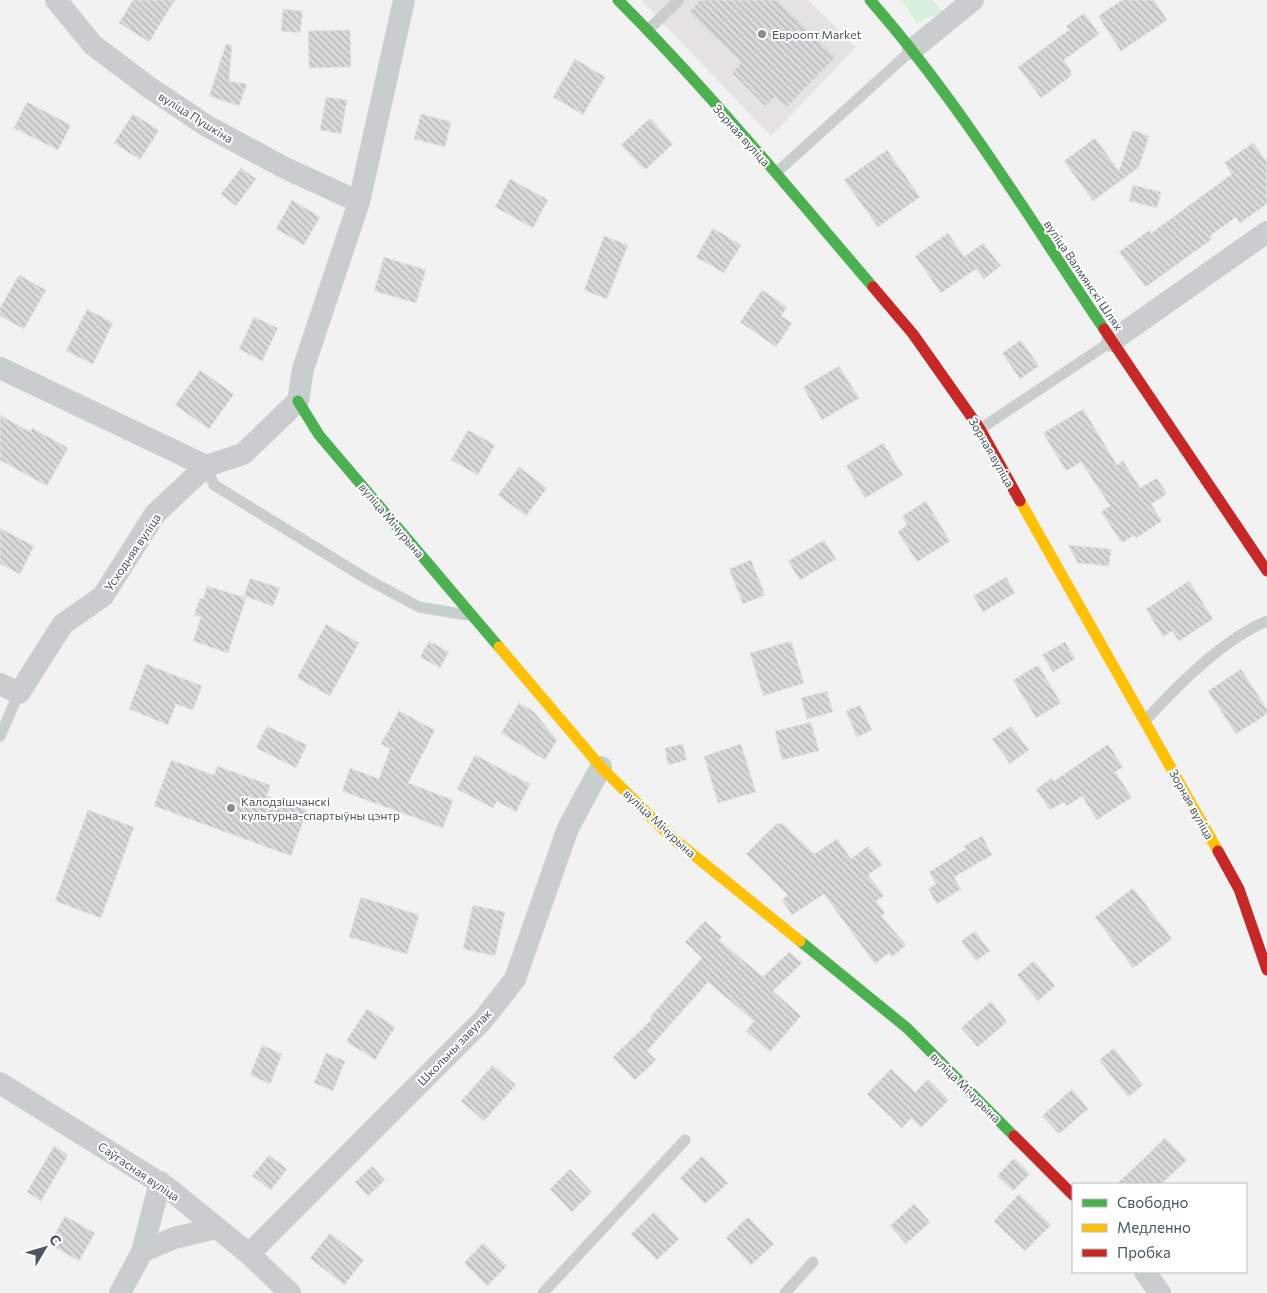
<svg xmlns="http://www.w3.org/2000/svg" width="1267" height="1293" font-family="Commissioner,sans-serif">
<defs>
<pattern id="building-back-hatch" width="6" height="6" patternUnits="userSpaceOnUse" patternTransform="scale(1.25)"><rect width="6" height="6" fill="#d8dada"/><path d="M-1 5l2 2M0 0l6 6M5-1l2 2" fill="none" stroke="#b1b4b4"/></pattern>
</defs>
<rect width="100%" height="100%" fill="#f2f2f2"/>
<path fill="#e5e3e1" d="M641 0H808L856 47 771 136Z"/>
<path fill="#d9efdd" d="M901 0H932L943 12 917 23Z"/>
<path fill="url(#building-back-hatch)" stroke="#e4e4e5" d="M133 0H175L149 42 119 23Z
M700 0H778L836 57 786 108 775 97 765 106 732 73 741 63 689 12Z
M1122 0H1154L1167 20 1121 51 1098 16Z
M283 9 303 11 300 33 281 31Z
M1084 13 1099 34 1064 60 1071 70V76L1041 98 1018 67 1069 30 1066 26Z
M350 30 351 67 309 68 308 31Z
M226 44 232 45 229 81 247 84 239 106 209 96Z
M575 59 605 77 583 115 553 97Z
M326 97 347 100 341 134 320 130Z
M27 102 71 125 58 150 14 128Z
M133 114 159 130 140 160 114 143Z
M421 114 451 122 445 147 414 139Z
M650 118 673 144 645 170 621 145Z
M1133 130 1149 136 1139 167 1093 201 1064 161 1095 138 1119 171Z
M1253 143 1267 162V204L1240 223 1236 217 1210 236 1212 239 1146 287 1119 252 1151 229 1150 234 1232 174 1224 163Z
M887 150 920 197 878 227 844 180Z
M241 168 256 179 236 206 221 194Z
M510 179 548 200 533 228 495 207Z
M1133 185 1161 192 1157 208 1129 201Z
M292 200 320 217 304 245 276 229Z
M713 228 741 245 724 273 696 257Z
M948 233 964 257 983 243 1001 266 984 279 976 269 941 293 915 256Z
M604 236 628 245 607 299 584 290Z
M384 257 426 270 416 303 374 291Z
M19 275 46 290 24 329 0 316V308Z
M762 290 787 307 781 316 792 323 776 347 740 322Z
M87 309 113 323 93 364 66 351Z
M254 317 278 328 262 361 239 349Z
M1021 340 1039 366 1020 379 1002 353Z
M839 366 859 398 822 420 803 387Z
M200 370 234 394 209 429 175 405Z
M1083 409 1117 465 1123 461 1140 488 1157 478 1167 494 1151 504 1162 521 1136 538 1134 535 1122 543 1101 512 1110 506 1081 462 1066 471 1043 433Z
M0 415 30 432 32 428 68 448 47 486 0 460Z
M468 430 495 445 478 475 451 460Z
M883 443 903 475 865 498 846 466Z
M519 467 547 488 526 516 498 495Z
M926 501 950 541 917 562 898 532 907 525 902 516Z
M0 528 34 546 20 574 0 564Z
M824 540 836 559 800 580 788 561Z
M1068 545 1111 549 1109 566 1078 563Z
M751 560 765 595 743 604 729 569Z
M1006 577 1015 593 983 612 973 596Z
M250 578 280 588 273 606 244 596Z
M1189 581 1213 619 1179 641 1172 631 1163 637 1146 609Z
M207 586 246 598 228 653 193 641 201 617 194 615 200 598 203 599Z
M326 624 359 643 330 696 297 678Z
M429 641 449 652 440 668 420 657Z
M791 641 804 683 763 696 750 653Z
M1065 642 1075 659 1053 672 1042 655Z
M146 664 202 686 193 710 176 704 168 725 129 709Z
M1038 665 1061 703 1036 718 1013 680Z
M1241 669 1267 709V714L1236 734 1208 691Z
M827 691 833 712 807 719 801 698Z
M519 703 533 711 557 740 545 760 501 733Z
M860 705 872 730 857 737 846 711Z
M399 711 435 730 408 783 453 800 443 828 342 791 350 768 379 779 390 749 381 744Z
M811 722 819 751 782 760 775 731Z
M267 726 307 745 296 768 256 748Z
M1011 726 1029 750 1010 764 992 739Z
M683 744 687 760 668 765 665 748Z
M741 744 756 792 718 803 704 756Z
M1108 744 1123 767 1115 772 1132 797 1097 820 1082 796 1067 806 1064 802 1050 810 1036 789 1052 778 1054 781Z
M475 755 530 784 516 812 497 801 493 808 457 789Z
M171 760 214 775 217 766 270 785 267 796 307 810 291 856 154 806Z
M88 810 134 827 101 918 55 901Z
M776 824H783L814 854 837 839 851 859 868 846 882 865 868 875 884 896 876 901 885 913 881 916 906 945 892 957 889 953 875 964 824 894 792 915 782 900 788 895 746 854Z
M982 836 992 855 954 877 961 889 937 904 928 889 936 884 929 872 966 849 964 846Z
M1133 888 1172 939 1133 968 1095 917Z
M361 897 419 915 407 954 349 937Z
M473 905 505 912 495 956 463 949Z
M705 921 722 937 719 940 763 977 789 952 802 963 773 991 801 1016 770 1052 746 1031 754 1021 708 982 647 1051 656 1060 635 1080 613 1057 652 1019 650 1017 702 958 685 942Z
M975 931 990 951 976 961 961 941Z
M1034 961 1055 986 1038 1001 1017 975Z
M991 1001 1007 1022 978 1047 961 1028Z
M367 1009 395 1027 375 1060 346 1041Z
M262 1045 282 1054 270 1084 250 1075Z
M1114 1048 1143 1085 1128 1097 1099 1060Z
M326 1053 345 1061 333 1091 314 1083Z
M493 1065 516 1085 484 1121 461 1101Z
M891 1069 915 1092 928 1079 949 1100 921 1128 911 1118 902 1128 867 1094Z
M1072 1089 1088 1109 1059 1134 1042 1116Z
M1165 1138 1187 1160 1161 1184H1117Z
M54 1146 68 1155 41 1201 27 1192Z
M269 1155 287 1169 271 1190 252 1176Z
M702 1156 728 1183 705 1204 680 1178Z
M1014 1158 1030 1174 1013 1191 997 1176Z
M372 1166 385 1180 368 1196 355 1182Z
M570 1169 592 1192 572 1212 550 1189Z
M1019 1194 1051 1225 1025 1251 994 1221Z
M914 1204 930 1222 906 1244 890 1226Z
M654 1212 679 1239 657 1260 631 1234Z
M65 1216 95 1233 79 1261 49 1244Z
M748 1217 774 1244 751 1265 726 1238Z
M330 1233 364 1260 344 1285 310 1258Z
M483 1243 507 1266 487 1286 464 1263Z"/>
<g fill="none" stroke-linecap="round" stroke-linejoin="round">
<path stroke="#cacdcd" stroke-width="11" d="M648 30 679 0
M776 173 913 49
M980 429 1112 341
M206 466 214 485 367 579 419 607 467 615
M1145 721C1177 686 1223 639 1267 621
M0 736 19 693
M543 1293 685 1140
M785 1293 813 1262"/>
<path stroke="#cacdcd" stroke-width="22" d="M56 0 93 45 150 88 207 126 283 167 359 202
M913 49 973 0
M1112 341 1267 232
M0 368 206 466
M0 684 19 693 63 624 103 596 155 514 206 466 243 454 298 401 303 369 359 202 404 0
M0 1083 168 1188 249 1254 290 1293
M142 1252 174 1238 217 1228
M249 1254 482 1021 515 979 568 828 601 767
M1145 1272 1160 1293
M120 1293 142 1252 160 1182"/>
<path stroke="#4caf50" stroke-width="11" d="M618 0C708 90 790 190 873 287
M870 0C959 101 1029 218 1104 329
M298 401 319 435 499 647
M800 941 907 1028 1014 1136"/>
<path stroke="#ffc107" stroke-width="11" d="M1020 501 1218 851
M499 647 601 767 669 835 800 941"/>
<path stroke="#c62828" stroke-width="11" d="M873 287 913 334 980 429 1020 501
M1104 329 1267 571
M1218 851 1239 889 1267 970
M1014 1136 1073 1195"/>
</g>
<g fill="#858e91" stroke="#fff" stroke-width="2">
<circle cx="762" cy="34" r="5"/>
<circle cx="231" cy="808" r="5"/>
</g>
<g text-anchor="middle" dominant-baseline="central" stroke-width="4" stroke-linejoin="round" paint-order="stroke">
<g font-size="12" fill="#4a585d" stroke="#fff" text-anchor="start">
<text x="772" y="34">Евроопт Market</text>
<text x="241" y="801">Калодзішчанскі<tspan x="241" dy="14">культурна-спартыўны цэнтр</tspan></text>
</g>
<g font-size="12" fill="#4a585d" stroke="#fff">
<text transform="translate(196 117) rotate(32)">вуліца Пушкіна</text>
<text transform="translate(742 135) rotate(48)">Зорная вуліца</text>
<text transform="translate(1084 275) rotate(56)">вуліца Валмянскі Шлях</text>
<text transform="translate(992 452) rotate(60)">Зорная вуліца</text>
<text transform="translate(392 520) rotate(50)">вуліца Мічурына</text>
<text transform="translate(132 552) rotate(-56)">Усходняя вуліца</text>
<text transform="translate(1192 804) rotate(61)">Зорная вуліца</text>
<text transform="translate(660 823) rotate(43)">вуліца Мічурына</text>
<text transform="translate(454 1047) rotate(-46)">Школьны завулак</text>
<text transform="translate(966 1087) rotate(45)">вуліца Мічурына</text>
<text transform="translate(139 1171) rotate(34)">Саўгасная вуліца</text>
</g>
</g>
<rect x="1072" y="1183" width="175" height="90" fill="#ffffff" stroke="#b7bcbe"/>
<rect x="1082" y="1199" width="25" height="8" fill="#4caf50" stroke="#b7bcbe"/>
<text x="1117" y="1208" font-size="15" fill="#4a585d">Свободно</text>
<rect x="1082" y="1224" width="25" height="8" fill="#ffc107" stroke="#b7bcbe"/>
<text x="1117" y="1233" font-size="15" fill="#4a585d">Медленно</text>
<rect x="1082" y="1249" width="25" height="8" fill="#c62828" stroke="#b7bcbe"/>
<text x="1117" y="1258" font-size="15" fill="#4a585d">Пробка</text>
<g transform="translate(45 1248) rotate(52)" stroke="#ffffff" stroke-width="4" paint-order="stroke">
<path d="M0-4L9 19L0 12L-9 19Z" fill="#4a585d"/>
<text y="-8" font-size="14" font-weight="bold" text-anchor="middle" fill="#4a585d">С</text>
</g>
</svg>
